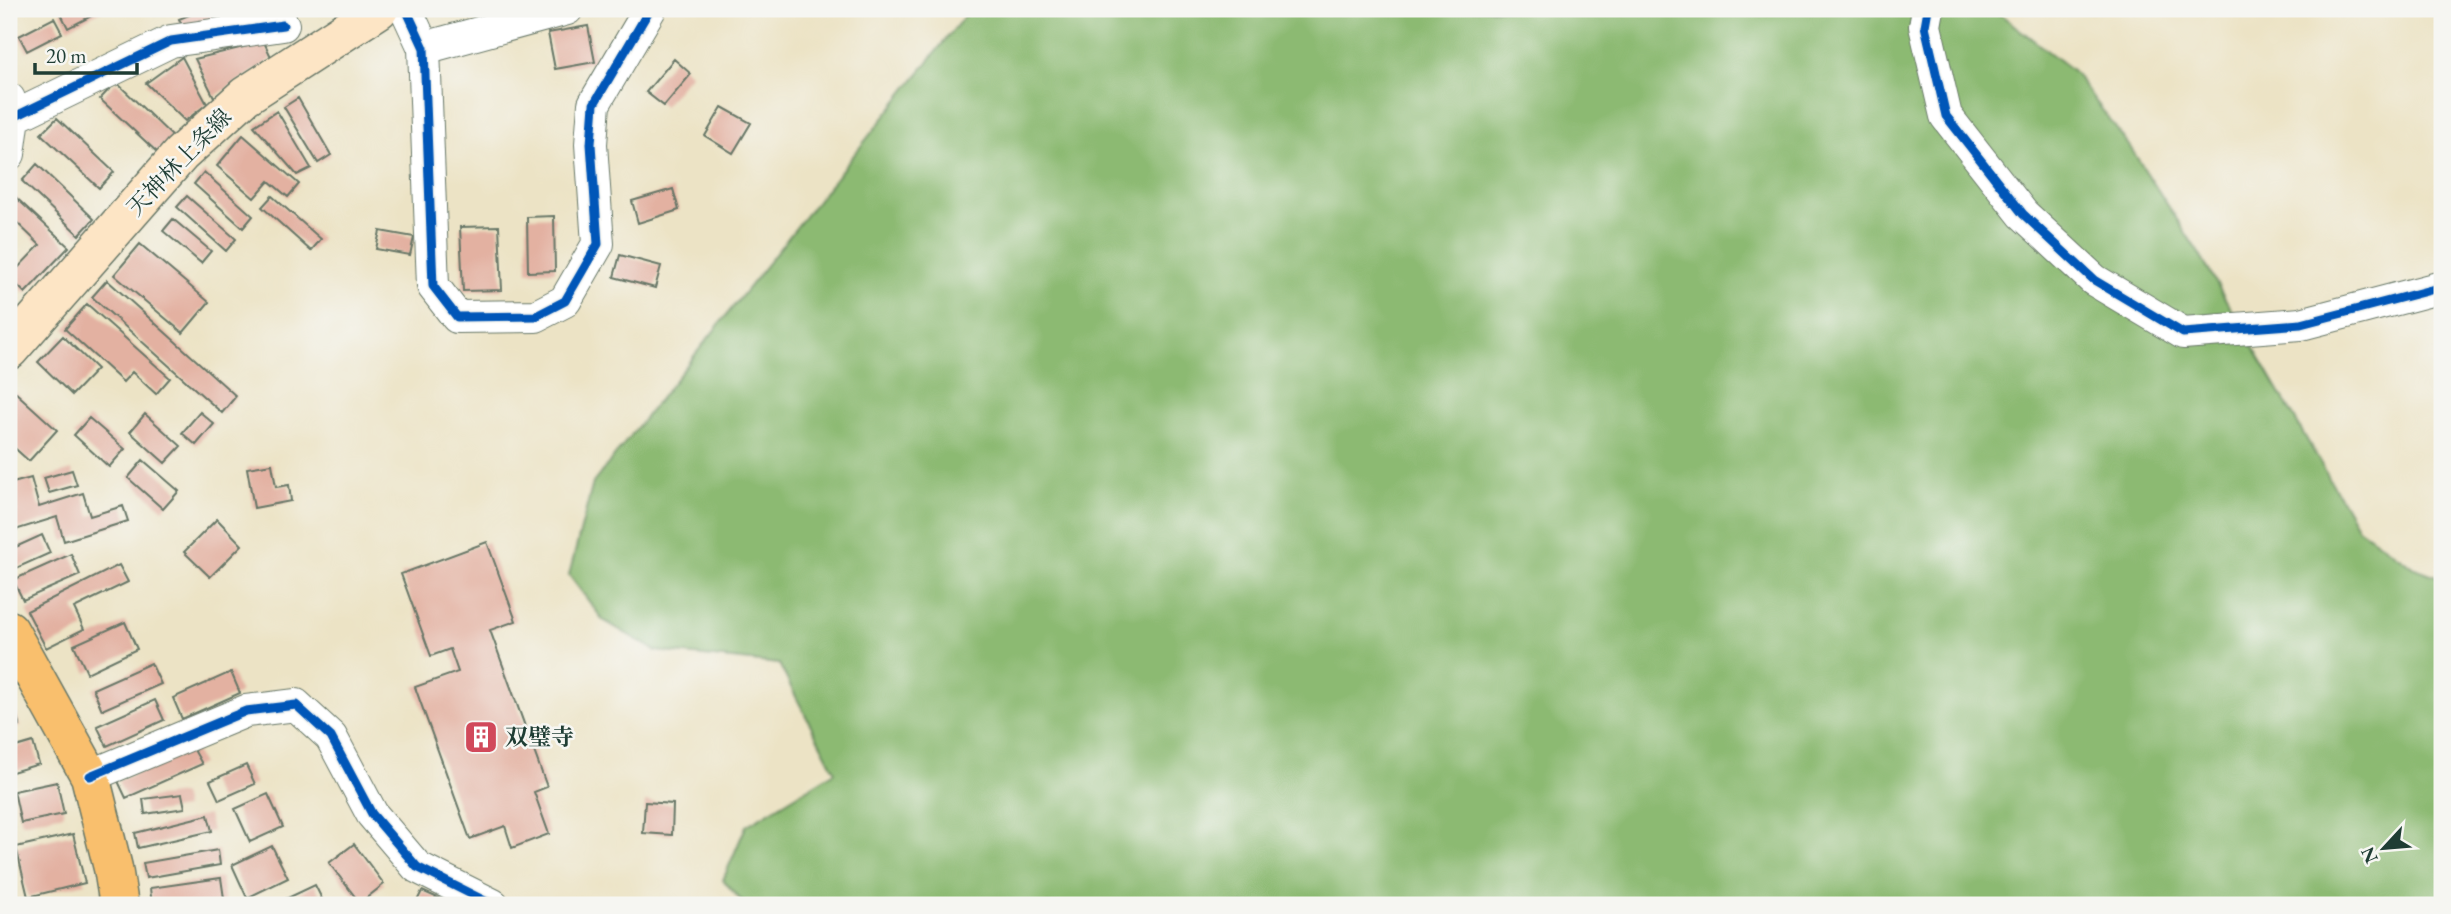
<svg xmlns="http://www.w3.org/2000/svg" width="2451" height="914" font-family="'EB Garamond','Noto Serif JP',serif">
<rect width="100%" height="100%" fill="#f6f6f2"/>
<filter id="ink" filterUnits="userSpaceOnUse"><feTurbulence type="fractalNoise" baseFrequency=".0143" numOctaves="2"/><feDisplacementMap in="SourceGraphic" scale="14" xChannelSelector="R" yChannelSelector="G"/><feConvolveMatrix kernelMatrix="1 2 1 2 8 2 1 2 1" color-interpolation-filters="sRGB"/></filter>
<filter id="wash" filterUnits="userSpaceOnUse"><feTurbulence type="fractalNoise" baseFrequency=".00686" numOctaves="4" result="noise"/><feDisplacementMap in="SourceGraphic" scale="28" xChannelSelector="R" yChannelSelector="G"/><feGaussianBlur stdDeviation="1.57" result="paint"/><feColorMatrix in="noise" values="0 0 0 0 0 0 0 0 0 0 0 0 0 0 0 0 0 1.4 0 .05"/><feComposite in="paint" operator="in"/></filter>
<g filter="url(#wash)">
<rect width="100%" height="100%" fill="#ece3c5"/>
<path fill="#8cba72" stroke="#567c53" stroke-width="2" d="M970 9H1988L2000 14 2073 71 2130 147 2200 255 2358 528 2415 568 2442 578V905H745L723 880 746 826 835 772 779 664 656 651 603 620 569 575 593 483Z"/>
<g id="blocks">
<path fill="#e3b1a1" d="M66 9H105L68 28 60 12Z
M204 9H243L245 14 183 27 179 19Z
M455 9H479L457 16Z
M54 18 62 33 27 51 19 36Z
M588 26 595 62 555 69 548 33Z
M264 42 272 59 214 97 195 59Z
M182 57 207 104 185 121 146 83Z
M674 59 691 74 664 106 646 92Z
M116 82 173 137 158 153 100 99Z
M298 98 331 155 318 163 284 107Z
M722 107 751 123 733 153 705 136Z
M277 111 311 168 297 175 254 126Z
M57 118 114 172 99 188 41 134Z
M243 135 299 184 288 197 269 181 254 198 217 166Z
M37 164 94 219 79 235 22 181Z
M204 172 253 216 243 228 194 184Z
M673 189 679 210 638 223 632 201Z
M10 192 69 247 25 293 9 277 40 245 9 215Z
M187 196 236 239 226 251 177 207Z
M272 196 321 239 311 251 262 207Z
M554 216 555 271 528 272 527 217Z
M173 219 211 251 201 263 163 231Z
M499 226 502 290 463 291 460 227Z
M380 231 414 237 410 255 376 249Z
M140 244 209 302 183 333 114 275Z
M620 255 661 266 655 288 614 277Z
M107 280 236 396 222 413 92 297Z
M9 298 19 308 9 319Z
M87 304 170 378 156 394 132 372 123 382 65 329Z
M63 336 97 369 72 395 38 362Z
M14 391 57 430 29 461 9 443V397Z
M200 412 214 424 196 445 182 433Z
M145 414 181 446 165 463 130 432Z
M89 418 125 449 109 467 74 435Z
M143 460 179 491 163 509 128 478Z
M272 464 276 487 289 485 291 501 254 508 247 468Z
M72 470 77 485 49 493 44 478Z
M31 478 39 507 83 493 90 516 123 506 128 521 64 541 57 517 9 532V484Z
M217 519 242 545 210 577 184 552Z
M42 535 50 553 12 570 9 564V550Z
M487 542 516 621 490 630 547 787 534 792 549 834 512 848 505 826 470 839 415 687 458 672 450 649 431 656 401 574Z
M71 554 80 575 23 600 13 580Z
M119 565 128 582 74 608 84 629 46 648 27 611Z
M125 622 137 649 87 673 74 645Z
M151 663 161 684 102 710 93 689Z
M231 672 240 693 182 719 173 698Z
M155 700 164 720 107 746 97 726Z
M14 708 20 726 9 730V710Z
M33 742 39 764 9 773V749Z
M193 748 202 764 126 798 118 781Z
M246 765 255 784 219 800 210 781Z
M57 782 64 814 21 823 14 791Z
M182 794 185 808 145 814 143 799Z
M268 794 283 827 250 842 235 809Z
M645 802 673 804 672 835 643 833Z
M208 815 212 831 138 848 135 833Z
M73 834 85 883 28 897 16 847Z
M354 844 384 884 360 903 329 863Z
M272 846 288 878 247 898 232 865Z
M218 850 220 865 146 878 143 863Z
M221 878 225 905H152L150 888Z
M315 885 325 905H273Z
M422 891 445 901 443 905H415Z"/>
</g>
</g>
<g filter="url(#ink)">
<use href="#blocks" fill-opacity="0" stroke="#677767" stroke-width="2"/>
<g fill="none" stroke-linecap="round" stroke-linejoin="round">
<g stroke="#677767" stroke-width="34">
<path id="street" d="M406 9 424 48 433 286 457 317 536 316 565 301 598 244 591 144 594 104 650 9
M1928 9 1925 26 1946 116 2023 214 2094 280 2183 333 2301 324 2442 287
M424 48 567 9
M9 99 14 117 9 154
M14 117 171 41 283 25
M90 776 246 711 296 705 331 737 372 814 417 867 493 905"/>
</g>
<g stroke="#677767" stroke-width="41">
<path id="secondary" d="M9 350 181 154 245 96 379 9"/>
</g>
<g stroke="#677767" stroke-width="41">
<path id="primary" d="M9 630 90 776 113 868 119 905"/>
</g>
<use href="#street" stroke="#fff" stroke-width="32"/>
<use href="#secondary" stroke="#fde5c5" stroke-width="38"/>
<use href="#primary" stroke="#f9bf6d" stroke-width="38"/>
<g stroke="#f6f6f2" stroke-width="13">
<path id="cycleway" d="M406 9 424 48 433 286 457 317 536 316 565 301 598 244 591 144 594 104 650 9
M1928 9 1925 26 1946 116 2023 214 2094 280 2183 333 2301 324 2442 287
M14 117 171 41 283 25
M90 776 246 711 296 705 331 737 372 814 417 867 493 905"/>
</g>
<use href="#cycleway" stroke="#0057b8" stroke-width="9"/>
</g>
</g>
<defs>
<g id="building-square" transform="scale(1.75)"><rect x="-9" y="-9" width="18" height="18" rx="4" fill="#d1495b" stroke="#f6f6f2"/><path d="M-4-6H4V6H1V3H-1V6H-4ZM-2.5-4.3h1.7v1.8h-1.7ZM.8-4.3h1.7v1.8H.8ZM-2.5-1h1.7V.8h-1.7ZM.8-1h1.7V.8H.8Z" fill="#fff"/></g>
</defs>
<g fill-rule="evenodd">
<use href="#building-square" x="481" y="737"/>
</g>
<g text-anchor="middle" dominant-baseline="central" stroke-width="5" stroke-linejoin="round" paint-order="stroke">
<g font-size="23" fill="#1f3d34" stroke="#f6f6f2">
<text transform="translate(179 162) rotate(-46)">天神林上条線</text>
</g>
<g font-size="23" font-weight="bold" fill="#1f3d34" stroke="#f6f6f2" text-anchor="start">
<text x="505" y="737">双璧寺</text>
</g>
</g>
<rect width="2451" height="914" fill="none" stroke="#f6f6f2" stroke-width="35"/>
<g transform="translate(2384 848) rotate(244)" stroke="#f6f6f2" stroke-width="5" paint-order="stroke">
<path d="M0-5L12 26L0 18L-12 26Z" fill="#1f3d34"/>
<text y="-10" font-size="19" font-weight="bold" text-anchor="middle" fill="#1f3d34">N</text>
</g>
<path d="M35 63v10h102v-10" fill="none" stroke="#1f3d34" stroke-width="3.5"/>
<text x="46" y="63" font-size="21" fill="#1f3d34" stroke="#f6f6f2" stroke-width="5" paint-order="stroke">20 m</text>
</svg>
